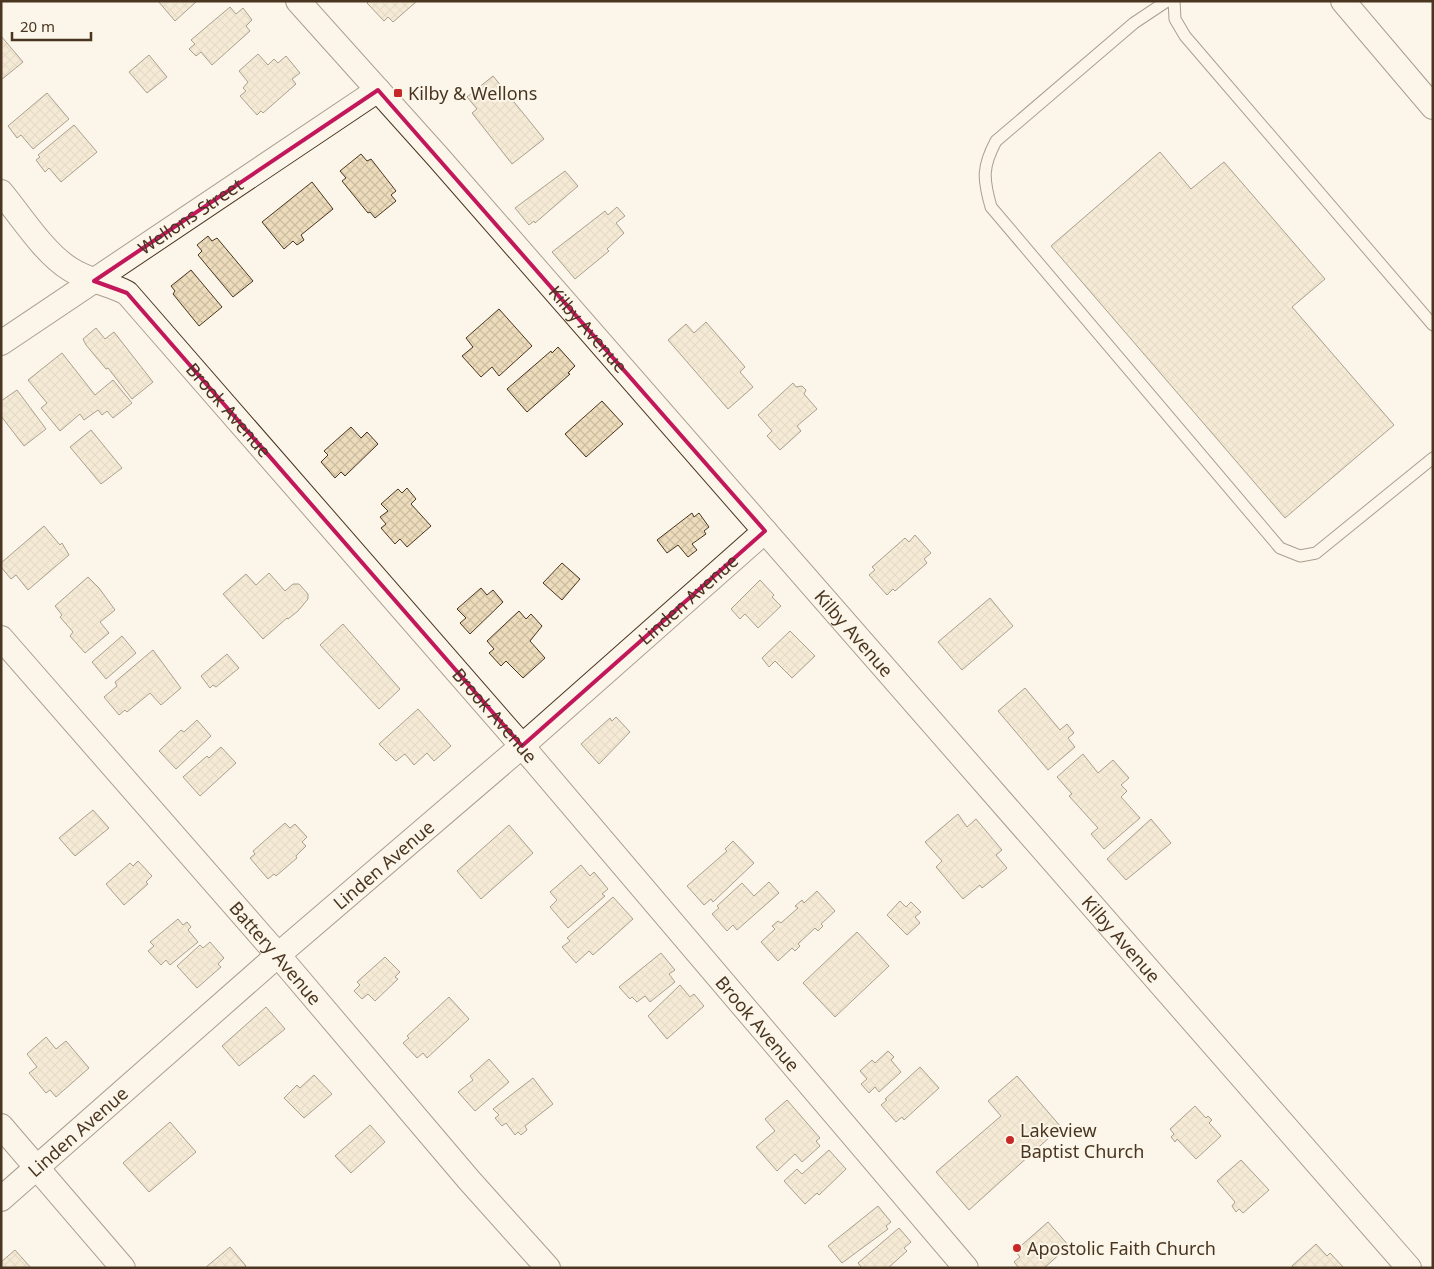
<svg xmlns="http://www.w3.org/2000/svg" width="1434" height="1269" font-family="'Noto Sans',sans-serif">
<defs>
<pattern id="building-cross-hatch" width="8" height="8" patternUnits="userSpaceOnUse" patternTransform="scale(1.25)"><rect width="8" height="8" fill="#ecdcbc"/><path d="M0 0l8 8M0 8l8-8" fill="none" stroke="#ccbda1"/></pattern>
</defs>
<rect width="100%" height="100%" fill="#fbf6e9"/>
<path fill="url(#building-cross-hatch)" stroke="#4a3520" d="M158 1H197L175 21Z
M369 1H417L393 22 388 17 384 21 367 3Z
M230 7 236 14 243 8 252 20 246 26 250 31 212 65 201 52 196 56 189 49 195 44 191 40Z
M1 36 23 62 1 80Z
M258 54 268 65 274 59 278 63 286 56 300 73 292 79 296 84 263 113 261 111 257 115 240 96 246 91 243 88 248 82 239 71Z
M149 55 167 77 147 93 129 72Z
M493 76 544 139 512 164 472 113 477 109 467 97Z
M47 93 69 119 33 149 21 135 17 138 8 126Z
M74 125 97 152 61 182 49 168 45 172 36 160 40 157 38 155Z
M1160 152 1191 189 1224 162 1325 279 1292 307 1394 425 1285 518 1051 246Z
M361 154 367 161 371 159 396 191 391 195 396 201 375 218 370 212 368 213 342 181 346 178 340 171Z
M565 171 578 186 535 223 534 221 529 225 515 208Z
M312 182 333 209 301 235 304 240 297 245 293 241 284 249 262 222Z
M617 207 625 216 616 223 624 233 607 249 609 251 575 279 552 252 605 211 608 215Z
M208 236 212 241 217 238 253 281 233 297 198 255 202 251 197 245Z
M191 270 222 307 199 326 173 294 175 291 171 286Z
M499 309 532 346 499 376 492 367 481 377 462 356 473 347 466 338Z
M706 322 745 367 740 372 753 387 728 409 668 340 686 324 694 333Z
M96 328 105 339 114 332 153 382 132 399 108 368 106 369 86 345 83 339Z
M558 347 575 366 568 373 570 374 527 412 507 389 551 351 552 353Z
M62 353 95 395 113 380 132 403 113 418 107 411 102 415 98 410 84 420 80 414 60 431 41 408 47 403 28 380Z
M793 383 796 387 802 386 806 390 804 394 817 409 797 426 801 431 780 450 767 436 772 431 758 415Z
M17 390 46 429 24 446 1 416V401Z
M602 401 623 424 586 457 565 434Z
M351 427 361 438 367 432 378 444 345 476 341 472 335 478 321 462 328 455 324 451Z
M91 430 122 468 101 484 70 447Z
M407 488 416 499 411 504 431 526 407 547 400 539 395 544 381 528 386 524 380 517 388 511 381 504 398 489 402 493Z
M692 513 694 517 699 513 709 527 704 531 706 534 692 544 697 550 688 557 678 545 667 553 657 540Z
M44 526 60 545 62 543 69 555 28 590 16 575 11 579 1 567V563Z
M915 535 931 553 924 559 927 563 895 591 893 589 887 595 869 575 875 570 872 567 905 538 909 542Z
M562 563 580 579 562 600 543 583Z
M269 573 285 591 293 584H299L308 594V599L298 611 288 619 287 618 263 639 223 594 246 574 256 585Z
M88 577 99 588 115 610 100 622 109 633 85 653 70 636 73 632 60 617 62 615 55 606Z
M760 580 774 595 772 597 781 606 758 628 745 614 740 619 731 609Z
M481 588 487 595 493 590 503 602 470 634 460 623 466 618 457 609Z
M990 598 1013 626 962 670 938 642Z
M519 611 526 619 531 614 542 626 530 641 545 658 523 678 506 661 501 666 489 653 494 649 487 641Z
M343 624 400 689 379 709 320 645Z
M790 631 815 656 792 678 775 661 769 667 762 658Z
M122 636 136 653 106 679 92 662Z
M153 650 181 688 161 705 150 693 127 712 125 710 119 715 104 697 117 686 115 682Z
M227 654 239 668 216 687 213 685 210 688 201 676Z
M1025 688 1060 730 1067 724 1074 733 1068 738 1075 747 1048 770 998 711Z
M418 709 451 746 434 761 427 753 414 765 405 754 396 761 379 744Z
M616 717 630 732 599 764 581 744 610 718 612 721Z
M197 720 211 736 176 769 159 751 181 730 184 732Z
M221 747 236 763 200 796 183 777 207 756 209 758Z
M1083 754 1098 773 1113 760 1129 778 1121 785 1127 791 1121 797 1140 818 1104 849 1091 834 1098 828 1069 796 1072 794 1057 777Z
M93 810 109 828 75 856 59 838Z
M958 814 967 827 976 819 1002 850 996 855 1007 868 982 888 980 885 963 899 936 867 942 861 925 842Z
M1151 819 1171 843 1126 880 1107 859Z
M285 823 290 828 295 824 307 837 302 842 306 846 296 856 297 858 276 876 274 874 268 879 250 858 255 854 253 851Z
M509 825 533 853 481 899 457 871Z
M733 841 754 863 713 902 711 899 704 905 687 886 727 851 725 849Z
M138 861 152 876 146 882 148 884 124 905 106 884 130 863 133 866Z
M581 865 590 876 594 872 608 889 602 894 605 896 568 928 550 907 557 900 550 892Z
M769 882 779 893 737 930 733 925 727 931 712 914 719 908 717 906 742 883 754 896Z
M817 891 835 911 821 924 823 926 818 931 815 928 798 944 800 946 795 951 792 948 778 961 761 942 775 929 772 926 778 921 781 923 798 908 795 906 802 900 804 903Z
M613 897 633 919 593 955 589 951 576 963 562 947 570 941 567 938Z
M900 901 906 907 911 902 921 912 915 917 920 923 907 935 887 915Z
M178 919 183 925 187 922 191 927 188 930 198 942 170 965 166 960 161 965 148 951 154 946 150 942Z
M857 932 889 966 835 1017 803 983Z
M210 942 224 958 218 964 221 967 197 988 177 966 200 945 203 948Z
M661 953 675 970 669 974 675 982 650 1002 645 996 637 1002 632 997 630 999 619 987Z
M385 957 400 972 395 977 398 979 375 1001 368 994 362 999 354 991 360 985 357 982Z
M680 985 690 997 694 994 704 1006 667 1039 648 1016Z
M449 997 469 1019 427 1058 423 1053 417 1058 403 1043 409 1038 407 1036Z
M266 1007 285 1029 239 1066 222 1046Z
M46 1037 56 1049 66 1041 89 1068 56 1097 50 1090 46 1093 29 1073 37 1067 27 1054Z
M888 1051 894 1057 891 1060 901 1072 879 1092 875 1087 869 1093 861 1084 867 1079 860 1071 872 1060 875 1063Z
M489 1059 509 1082 475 1111 458 1092 473 1080 470 1076Z
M920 1067 939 1088 904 1120 902 1117 896 1122 881 1105 887 1100 885 1099Z
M314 1075 332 1094 304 1118 284 1098 297 1085 300 1088Z
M1017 1076 1061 1127 969 1210 936 1172 1001 1116 988 1101Z
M533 1078 553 1104 525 1126 527 1130 521 1135 518 1132 515 1135 506 1123 502 1126 495 1118 499 1115 493 1109Z
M787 1100 820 1138 816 1141 820 1146 802 1162 795 1154 777 1171 756 1147 775 1131 765 1119Z
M1195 1106 1206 1118 1208 1116 1212 1120 1209 1123 1221 1136 1196 1159 1177 1139 1175 1142 1171 1137 1174 1134 1170 1129Z
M170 1122 196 1152 149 1192 123 1163Z
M370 1125 385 1142 351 1173 335 1156Z
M829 1150 846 1169 819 1195 817 1193 805 1204 784 1181 797 1169 802 1174Z
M1241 1160 1269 1190 1243 1213 1239 1209 1236 1212 1232 1206 1235 1202 1217 1181Z
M878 1206 891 1222 886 1226 888 1229 842 1263 828 1246Z
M1048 1222 1069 1246 1044 1268H1019L1014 1262 1020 1257 1015 1251Z
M899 1228 911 1242 904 1248 907 1251 888 1268H862L858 1263Z
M1316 1244 1327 1256 1330 1253 1344 1268H1294L1292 1266Z
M230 1247 246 1266 244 1268H205Z
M15 1250 31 1268H1V1262Z"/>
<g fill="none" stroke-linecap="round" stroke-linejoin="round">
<g stroke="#4a3520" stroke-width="13">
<path id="lane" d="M1167 1 1134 23 996 141C982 167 983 179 991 207L1280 548 1300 556 1316 553 1433 458
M1174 1 1175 19 1185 36 1433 325"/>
</g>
<g stroke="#4a3520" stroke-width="26">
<g id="street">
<path id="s1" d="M298 1 438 157 1409 1268"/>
<path d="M1343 1 1433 107"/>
<path id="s2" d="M1 192C21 216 44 253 70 269 88 281 108 283 127 293L522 746 966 1268"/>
<path id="s3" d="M1 343 378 90"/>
<path id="s4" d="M1 638 278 955 469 1180 548 1268"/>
<path d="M1 1126 123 1268"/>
<path id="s5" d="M1 1199 278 955 522 746 765 531"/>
</g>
</g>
<use href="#lane" stroke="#fbf6e9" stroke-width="11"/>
<use href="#street" stroke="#fbf6e9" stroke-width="24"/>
</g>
<path d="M0 0H1434V1269H0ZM378 90 765 531 522 746 127 293 94 281Z" fill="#fbf6e9" fill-opacity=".55" fill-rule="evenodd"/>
<path fill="none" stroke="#c2185b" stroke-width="4" stroke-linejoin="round" d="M378 90 765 531 522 746 127 293 94 281Z"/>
<g fill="#c62828" stroke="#fbf6e9" stroke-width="2">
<rect x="393" y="88" width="10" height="10" rx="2.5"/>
<circle cx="1010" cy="1140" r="5"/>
<circle cx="1017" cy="1248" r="5"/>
</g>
<g text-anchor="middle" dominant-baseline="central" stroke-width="4" stroke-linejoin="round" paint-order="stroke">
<g font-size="18" fill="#4a3520" stroke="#fbf6e9" text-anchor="start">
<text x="408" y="93">Kilby &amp; Wellons</text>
<text x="1020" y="1130">Lakeview<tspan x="1020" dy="21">Baptist Church</tspan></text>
<text x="1027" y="1248">Apostolic Faith Church</text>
</g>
<g font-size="18" fill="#4a3520" stroke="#fbf6e9">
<text stroke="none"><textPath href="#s3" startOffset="228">Wellons Street</textPath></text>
<text stroke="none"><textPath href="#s1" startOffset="438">Kilby Avenue</textPath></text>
<text stroke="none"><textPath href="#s2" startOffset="321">Brook Avenue</textPath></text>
<text stroke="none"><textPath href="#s5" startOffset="912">Linden Avenue</textPath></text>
<text stroke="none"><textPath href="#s1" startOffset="842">Kilby Avenue</textPath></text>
<text stroke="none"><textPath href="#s2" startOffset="726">Brook Avenue</textPath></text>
<text stroke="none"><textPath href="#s5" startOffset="508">Linden Avenue</textPath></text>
<text stroke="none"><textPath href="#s1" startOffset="1248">Kilby Avenue</textPath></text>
<text stroke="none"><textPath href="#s4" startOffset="418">Battery Avenue</textPath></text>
<text stroke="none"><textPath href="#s2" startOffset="1131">Brook Avenue</textPath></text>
<text stroke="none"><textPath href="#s5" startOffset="102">Linden Avenue</textPath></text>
</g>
</g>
<rect width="1434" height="1269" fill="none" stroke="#4a3520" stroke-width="5"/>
<path d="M12 32v8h79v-8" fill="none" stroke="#4a3520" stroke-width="2.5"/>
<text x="20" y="32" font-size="15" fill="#4a3520" stroke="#fbf6e9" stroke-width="4" paint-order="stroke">20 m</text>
</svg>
